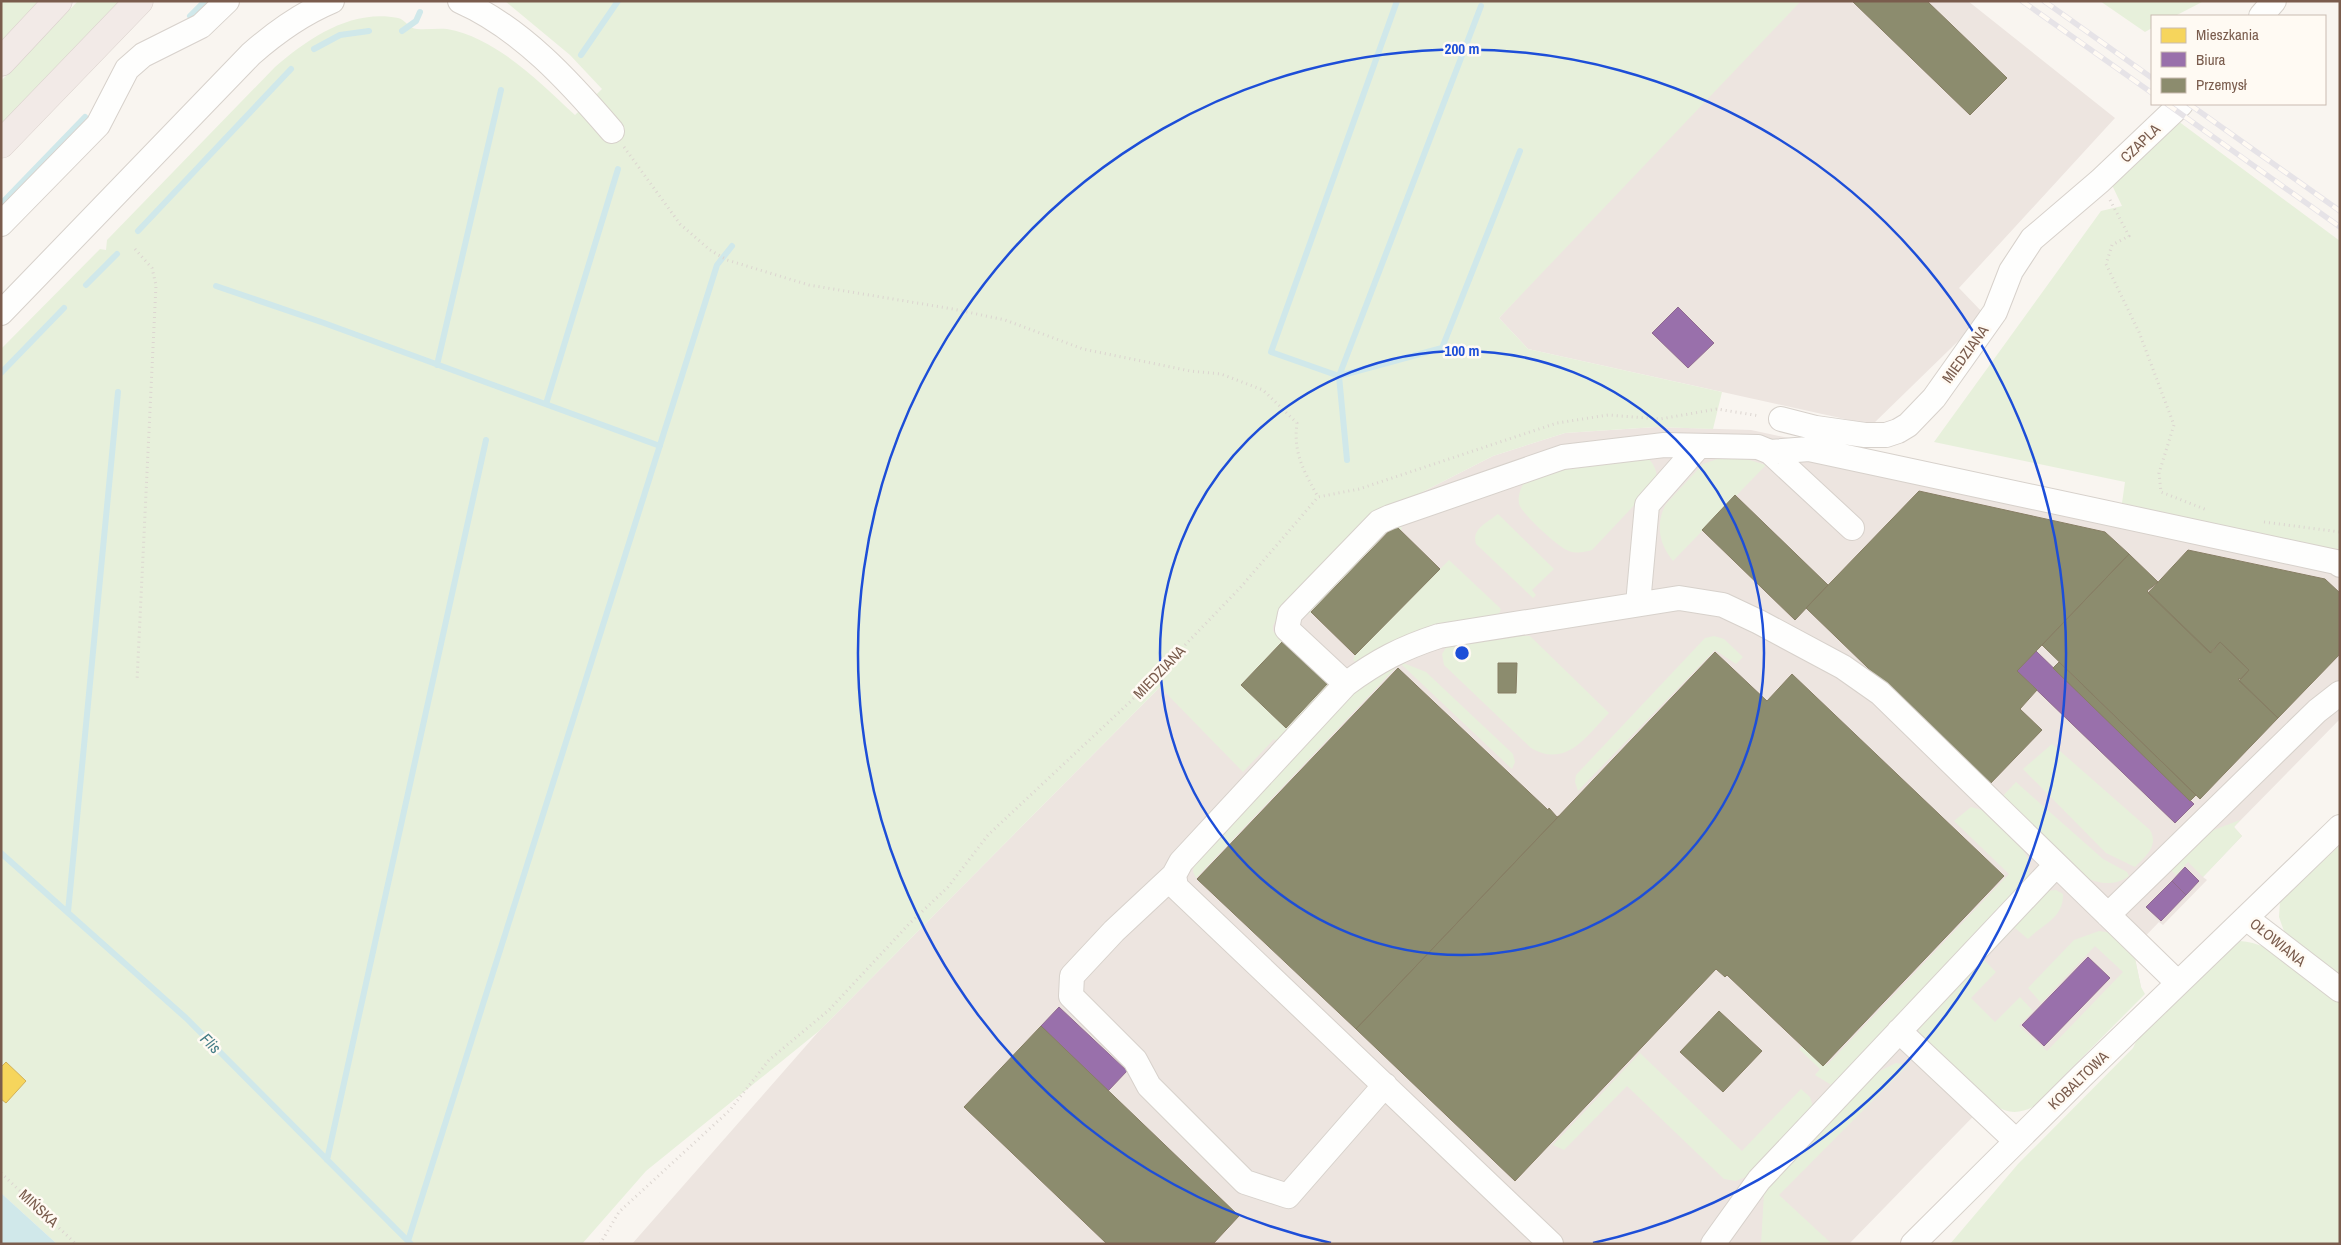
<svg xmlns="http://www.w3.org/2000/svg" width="2341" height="1245" font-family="'Archivo Narrow',sans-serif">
<rect width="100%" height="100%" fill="#f9f5f0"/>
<path fill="#ede5e0" d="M1800 1H1968L2115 118 1959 288 1985 315 1872 425 1528 349 1499 318 1598 211Z
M1656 427 1751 430 2340 555V719L2234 827 2242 836 2203 877 2207 880 2163 925 2159 922 2133 949 2141 987 1998 1091 1849 1244H632L819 1031 1161 686 1393 507 1493 456 1565 433Z"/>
<path fill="#e7f0db" d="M1 1H54L1 54Z
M78 1H123L1 128V81Z
M505 1H1801L1499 318 1528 349 1722 392 1713 429 1656 427 1565 433 1493 456 1393 507 1286 607 1277 618 1273 626V631L1283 641 1241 685 1286 728 1328 683 1331 684 1279 744 1274 739 1243 772 1160 687 819 1031 646 1171 582 1244H57L1 1193V349L100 249 106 250 107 240 275 67C309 38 351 9 398 18 405 19 409 29 417 29 427 30 437 28 447 29 497 38 539 82 575 115L602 89 570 55Z
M2100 1H2204L2175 16H2152V28L2145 32Z
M2178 121 2340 241V553L2122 503 2125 482 1934 442 2101 211 2122 206 2111 183Z
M1646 457C1653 461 1659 474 1656 482L1592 550C1584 552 1577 554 1569 551 1559 548 1522 514 1519 504 1517 493 1524 479 1533 473Z
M1723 457 1743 458 1766 465 1673 561C1659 544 1655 524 1666 504L1703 464Z
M1498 514 1554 569 1532 590 1536 595 1533 598 1476 544C1471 529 1488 522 1498 514Z
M1395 523 1402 527 1401 531 1394 525 1312 613 1306 615V612L1381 531Z
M1449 560 1501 609 1498 617 1373 652 1356 662 1353 660 1355 655Z
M1509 634 1530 636 1609 713C1587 735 1567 769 1531 748L1444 665 1442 654 1447 646Z
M1714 636 1724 639 1743 657 1736 664 1715 650 1578 791 1575 782 1576 775 1705 638Z
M1401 662 1426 672 1513 754 1515 762 1512 769 1400 663 1196 878 1193 872 1194 862 1371 676Z
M2052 744 2150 830C2159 846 2146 856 2135 867L2106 853 2023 769Z
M2016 782 2103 859 2127 872 2129 876C2114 887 2096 884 2082 875L2001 798Z
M1971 807 1982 810 2023 850 2029 860V877L1833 1086 1815 1075 1820 1069 1799 1049 1804 1044 1827 1065 2009 874 1954 821Z
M2240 820 2234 827 2242 836 2203 877 2188 862 2176 875 2166 865 2190 839Z
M2340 845V976L2285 934 2279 917 2280 901Z
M2056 890 2063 894C2064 918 2042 925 2028 939L2015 928 1991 952 1988 950 2048 891Z
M2099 931 2113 933 2133 949 2141 987 2145 994 2033 1107C2024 1111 2015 1114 2004 1110 1982 1101 1940 1054 1920 1036L1918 1028 1982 958 1996 972 1971 998 1995 1022 2020 997 2033 1011 2019 1026 2047 1051 2123 972 2095 946 2041 1003 2028 988 2074 940Z
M2240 941C2279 944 2311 979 2340 1002V1244H1950L2018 1164 2133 1048 2141 1031 2230 948Z
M1640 1053 1742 1151 1801 1089 1810 1097 1813 1107 1748 1176 1736 1181 1724 1179 1627 1086 1564 1150 1553 1145Z
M1896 1063 1908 1065 1779 1195 1832 1244H1761L1764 1193 1878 1072Z"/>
<path fill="#d0e8ea" d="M1 1193 57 1244H1Z"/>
<path fill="#f6d55c" stroke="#d1b158" d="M6 1062 26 1081 6 1103 1 1099V1067Z"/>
<path fill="#9970ab" stroke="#906a8f" d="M1678 307 1714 343 1688 368 1652 333Z
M2036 651 2194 804 2175 823 2017 671Z
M2185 867 2199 881 2186 895 2172 881Z
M2172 881 2186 895 2161 921 2146 907Z
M2088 957 2110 978 2044 1046 2022 1025Z
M1059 1007 1127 1071 1108 1091 1041 1026Z"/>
<path fill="#8c8c6e" stroke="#877e64" d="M1852 1H1927L2007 78 1970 115Z
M1919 491 2105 532 2129 554 2017 671 2037 690 2020 709 2042 730 1989 785 1806 608Z
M1735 495 1828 585 1795 620 1702 530Z
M1395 525 1440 569 1355 655 1311 612Z
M2188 550 2325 579 2340 593V654L2278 718 2239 681 2249 670 2220 642 2210 653 2148 593Z
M2129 554 2158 582 2147 591 2211 653 2220 642 2249 670 2241 679H2238L2278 718 2200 799 2042 645Z
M1283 641 1328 683 1286 728 1241 685Z
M1715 652 1767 701 1792 674 2004 876 1823 1066 1727 975 1725 977 1716 969 1515 1181 1356 1029Z
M2059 662 2196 795 2190 801 2053 668Z
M1498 663H1517L1516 693H1498Z
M1398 668 1548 810 1549 808 1557 817 1559 816 1356 1029 1197 879Z
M1719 1011 1762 1051 1723 1092 1680 1052Z
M1041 1026 1239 1216 1213 1244H1107L964 1107Z"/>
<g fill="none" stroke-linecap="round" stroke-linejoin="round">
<path stroke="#d0e8ea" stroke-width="6" d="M190 16 205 1
M402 31 416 21 420 12
M314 49 340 35 369 31
M581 55 618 1
M1 204 85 117
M138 231 291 69
M86 285 117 254
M216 286 324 323 660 446
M437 365 501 90
M1 373 64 308
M1339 376 1481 6
M1339 376 1442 348 1520 151
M546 404 618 169
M1347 460 1339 376 1271 352 1397 1
M1 853 186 1018 411 1244
M68 912 118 392
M327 1160 486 440
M408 1241 717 265 732 246"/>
<g stroke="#d7d1cb" stroke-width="26">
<path id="minor" d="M460 1C521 28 569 81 612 131
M2261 16 2274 1
M1 224 98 125 127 69 143 55 201 26 227 1
M1 313 251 54C276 32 301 14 332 1
M1781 419 1816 428 1865 435H1886L1898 431 1908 425 1934 398 1995 312 2011 271 2032 239 2100 181 2181 104
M1770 452 1809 449 2336 562 2340 565
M1638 604 1647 505 1699 446
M1346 684C1377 661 1402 648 1439 636L1679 598 1723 605 1759 622 1843 667 1880 693 2178 983
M1174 875 1114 931 1072 976 1071 996 1135 1060 1149 1086 1245 1182 1288 1196 1385 1085
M2108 915 2317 711 2340 693
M2246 918 2340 990
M1899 1031 2016 1141
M1551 1244 1176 887 1174 875 1181 862 1346 684 1287 629 1290 614 1379 522 1390 517 1563 457 1664 445 1758 447 1770 452 1852 528
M1713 1244 1759 1180 2056 865
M1913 1244 2083 1075 2340 827"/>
</g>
<g stroke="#dad1cc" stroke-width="29">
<path id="highway" d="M1 62 58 1
M1 144 139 1"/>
</g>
<path stroke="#dcd5d0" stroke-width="3" stroke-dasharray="1 4" stroke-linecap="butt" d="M624 147 680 224 710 250 727 260 809 285 953 309 1005 320 1083 349 1190 371 1221 374 1263 390 1297 423C1293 454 1304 471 1318 497
M2110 200 2129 236 2112 245 2106 264 2139 332 2174 425 2159 473 2161 492 2207 510
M135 249 152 268 156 285 137 681
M2264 522 2340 532
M1 1173 76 1244
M600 1244 619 1212 730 1110 769 1060 829 1010 909 924 948 887 988 835 1131 701 1240 588 1318 497 1359 489 1557 423 1608 415 1660 419 1717 409 1760 416"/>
<use href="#minor" stroke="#fefefd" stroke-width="24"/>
<use href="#highway" stroke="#f2eae7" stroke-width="28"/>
<g stroke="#e6e3e7" stroke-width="5.5">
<path id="rail" d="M2022 1 2152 93
M2044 1 2152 78
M2167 104 2340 227
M2189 104 2340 211"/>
</g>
<use href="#rail" stroke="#fffaf3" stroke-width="4" stroke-dasharray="11" stroke-linecap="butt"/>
</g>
<g fill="none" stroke="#1d4ed8" stroke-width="2.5">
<circle cx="1462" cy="653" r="302"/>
<path d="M1331 1243A604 604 0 1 1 1593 1243"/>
</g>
<g text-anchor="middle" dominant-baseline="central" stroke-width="5" stroke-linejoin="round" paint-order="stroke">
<g font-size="15" fill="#7a5c4d" stroke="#fffaf3">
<text transform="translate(2140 143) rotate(-44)">CZAPLA</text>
<text transform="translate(1965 354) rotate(-54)">MIEDZIANA</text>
<text transform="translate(1159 672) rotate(-46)">MIEDZIANA</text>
<text transform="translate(2278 942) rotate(39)">OŁOWIANA</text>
<text transform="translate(2078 1080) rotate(-44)">KOBALTOWA</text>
<text transform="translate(39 1208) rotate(43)">MIŃSKA</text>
</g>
<g font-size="16" font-style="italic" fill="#437c86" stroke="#fffaf3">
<text transform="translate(211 1043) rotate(45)">Flis</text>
</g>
</g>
<circle cx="1462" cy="653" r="8" fill="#1d4ed8" stroke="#fffaf3" stroke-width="2.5"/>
<g font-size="15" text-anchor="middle" font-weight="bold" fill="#1d4ed8" stroke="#fffaf3" stroke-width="5" stroke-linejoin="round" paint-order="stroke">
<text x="1462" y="54">200 m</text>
<text x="1462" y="356">100 m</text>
</g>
<rect width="2341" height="1245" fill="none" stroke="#7a5c4d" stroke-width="5"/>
<rect x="2151" y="15" width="175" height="90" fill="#fffaf3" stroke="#cabbb1"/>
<rect x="2161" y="28" width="25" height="15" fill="#f6d55c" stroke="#cabbb1"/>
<text x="2196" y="40" font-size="15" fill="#7a5c4d">Mieszkania</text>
<rect x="2161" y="52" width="25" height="15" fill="#9970ab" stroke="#cabbb1"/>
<text x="2196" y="65" font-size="15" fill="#7a5c4d">Biura</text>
<rect x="2161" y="78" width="25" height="15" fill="#8c8c6e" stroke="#cabbb1"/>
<text x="2196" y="90" font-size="15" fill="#7a5c4d">Przemysł</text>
</svg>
